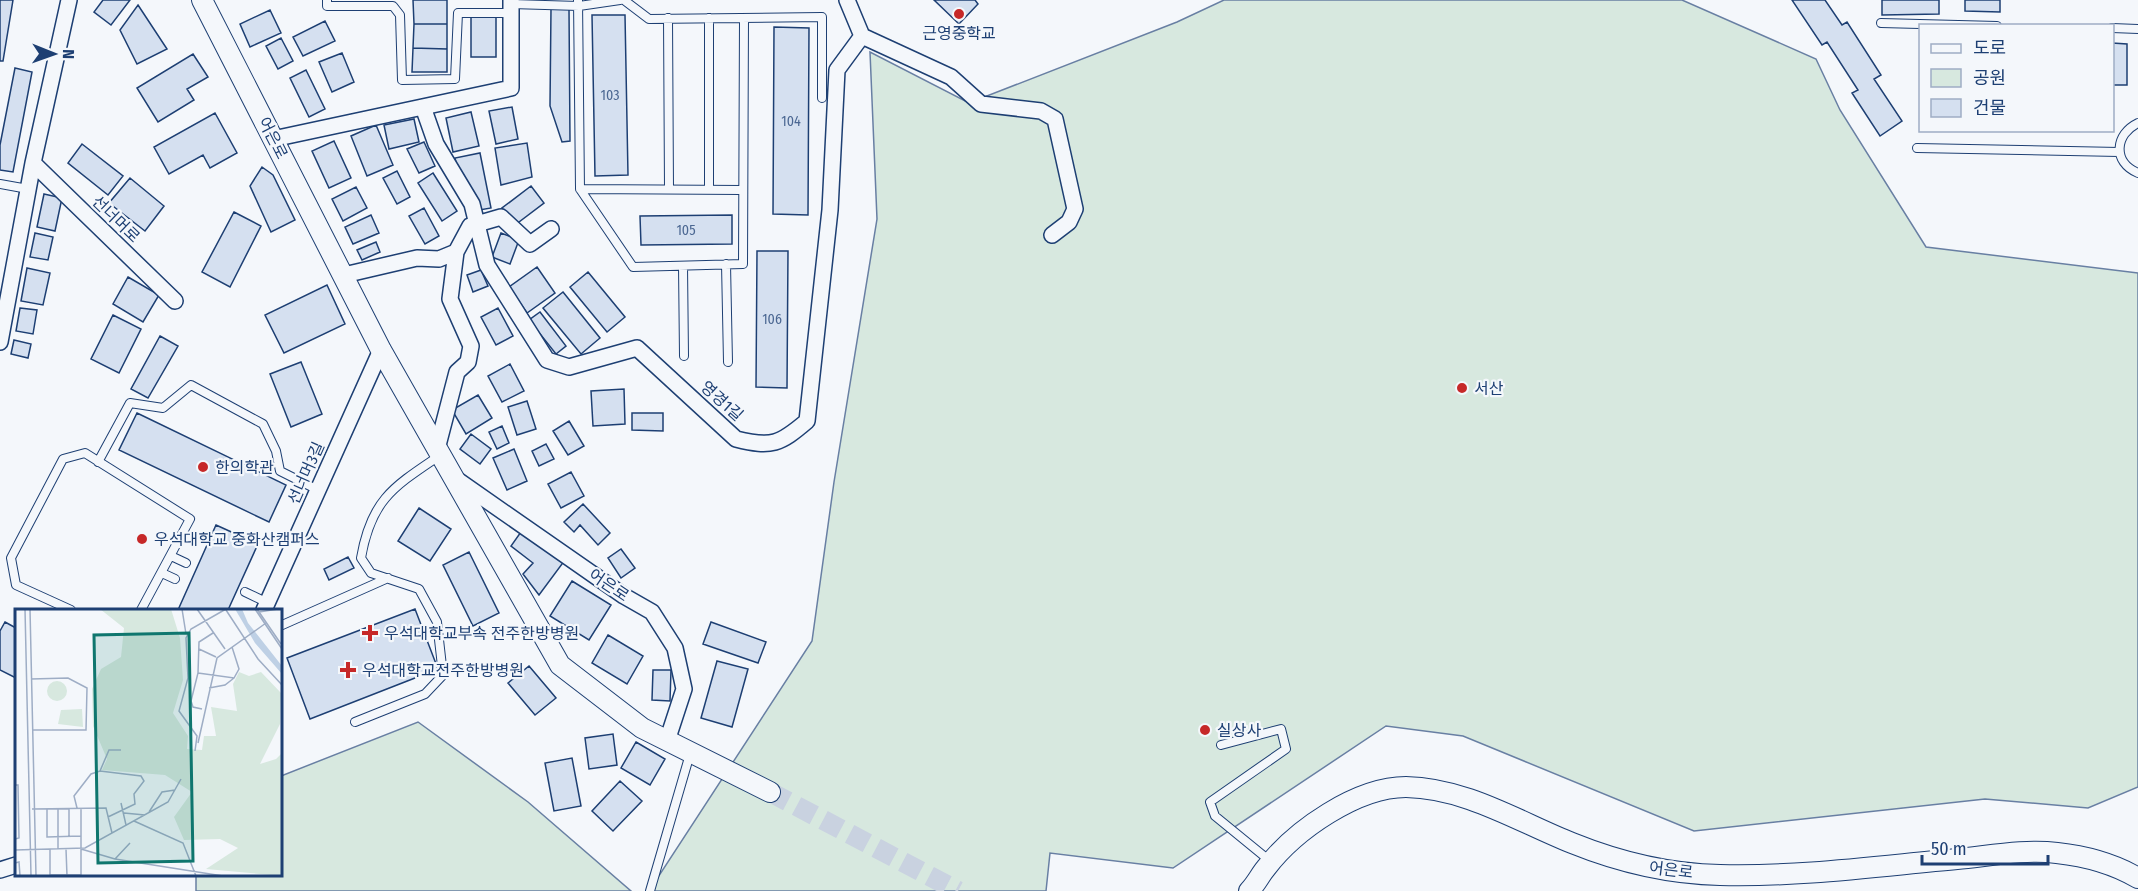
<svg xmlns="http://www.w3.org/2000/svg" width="2138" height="891" font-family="'Fira Sans Condensed','Noto Sans KR',sans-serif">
<rect width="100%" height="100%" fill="#f4f7fb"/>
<path fill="#d7e8df" stroke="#687fa3" stroke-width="1.5" d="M1224 0H1682L1816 59 1840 110 1926 247 2138 273V787L2088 808 1985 799 1694 831 1463 736 1386 726 1173 868 1050 853 1046 891H649L812 641 834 482 877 219 870 52 969 103 1177 22Z
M418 722 528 802 631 891H196V875L280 874 281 776Z"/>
<path fill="#d5e0f0" stroke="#1d3f73" stroke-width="1.5" d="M0 0H13L3 61H0Z
M103 0H130L111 25 94 12Z
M413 0H447V24H414Z
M934 0H975L978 4 959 24Z
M1792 0H1825L1842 25 1847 22 1881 75 1874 79 1902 121 1880 136 1852 93 1858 90 1827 42 1822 45Z
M1882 0H1939V14L1882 15Z
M1965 0H2000V12L1965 11Z
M138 5 167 49 137 64 120 30Z
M551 9H569L570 141 562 142 550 106Z
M270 10 281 33 250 47 240 24Z
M471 14H496V57H471Z
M592 15H625L628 175 595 176Z
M325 21 335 41 303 56 293 37Z
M414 24H447V49L413 48Z
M774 27 809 28 808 215 773 214Z
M281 38 293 61 278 69 266 46Z
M2112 43 2127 44V85H2112Z
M413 48 447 49V72H412Z
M342 53 354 82 332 92 319 62Z
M193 54 208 77 187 89 194 100 158 122 137 88Z
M15 68 32 72 13 172 0 170V145Z
M306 70 325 109 309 117 290 78Z
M512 107 518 139 496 144 489 111Z
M471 112 479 146 453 152 446 118Z
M215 113 237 153 210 168 203 155 169 174 154 147Z
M414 119 419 142 389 149 384 125Z
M376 125 393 165 367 176 351 136Z
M334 141 351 178 329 188 312 151Z
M424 142 435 166 419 173 407 149Z
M527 143 532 177 501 185 495 148Z
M82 144 123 176 108 195 68 163Z
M480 153 491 208 474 211 461 186 455 158Z
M262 167 273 175 295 220 271 232 250 186Z
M397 171 410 197 397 204 383 178Z
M433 173 457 211 442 221 418 183Z
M130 178 164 206 145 231 109 203Z
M531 186 544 203 515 225 502 208Z
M356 187 367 208 343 221 332 199Z
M44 194 62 198 55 231 37 227Z
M424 208 439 236 425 244 409 216Z
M234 212 261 226 230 287 202 272Z
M371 215 379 233 353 244 345 227Z
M732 215V244L641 245 640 216Z
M35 233 53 237 48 260 30 257Z
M501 233 519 240 510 264 492 257Z
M376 242 380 252 362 260 357 250Z
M757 251H788L787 388 756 387Z
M537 267 555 293 527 313 509 287Z
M27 268 50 273 43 305 21 301Z
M481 270 488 286 473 292 467 275Z
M588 272 625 317 607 332 570 287Z
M128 277 159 295 143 322 113 304Z
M327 285 345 324 284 353 265 315Z
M563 292 600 338 581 354 543 308Z
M20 308 37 310 33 334 16 331Z
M498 308 513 336 496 345 481 317Z
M540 312 566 346 556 354 529 320Z
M113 315 141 329 119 373 91 359Z
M160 336 178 346 148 398 131 389Z
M14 340 31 344 28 358 11 354Z
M301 362 322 414 291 427 270 374Z
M510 364 524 391 502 402 488 376Z
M624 389 625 424 593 426 591 391Z
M478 395 492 418 466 434 452 410Z
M527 401 536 429 517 435 508 407Z
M137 413 286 485 269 522 119 450Z
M632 413H663V431L632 430Z
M569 421 584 446 568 455 553 431Z
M502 426 509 443 497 449 489 432Z
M471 434 491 449 480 464 460 449Z
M546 444 554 459 539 466 532 451Z
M514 449 527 481 507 490 493 458Z
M571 472 584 496 561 508 548 484Z
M583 504 610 533 598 545 580 525 574 532 564 522Z
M419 508 451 529 430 561 398 541Z
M216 525 258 544 228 610H178Z
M523 529 565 560 539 595 523 574 533 563 511 546Z
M621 549 635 568 621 578 608 558Z
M469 552 499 613 473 626 443 565Z
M348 557 354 568 329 580 324 569Z
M572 581 611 605 589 640 550 616Z
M415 609 438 669 310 719 287 658Z
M5 622 16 628V678L0 670V631Z
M711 622 766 642 758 663 703 644Z
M608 635 643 656 627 684 592 663Z
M717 661 748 669 732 727 701 718Z
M529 666 556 698 535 715 508 683Z
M653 670H671L670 701 652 700Z
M613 734 617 765 589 769 585 738Z
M636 742 665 759 650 785 621 768Z
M572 758 581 806 554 811 545 763Z
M620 781 642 801 613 831 592 811Z"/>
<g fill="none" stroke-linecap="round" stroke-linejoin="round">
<path stroke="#c9d2e0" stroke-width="20" stroke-dasharray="20 10" stroke-linecap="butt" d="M770 792 958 891"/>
<g stroke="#1d3f73" stroke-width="10">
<path id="service" d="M327 0V6H393L400 15 402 80 455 79 458 13H511
M578 0 580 189 633 267 743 264 744 18
M624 0 649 19 822 17V98
M511 4 579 6 620 0
M668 18 669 189
M709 18V189
M1881 23 1997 26
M2112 28 2138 29
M2138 123C2115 134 2112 162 2138 173
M1917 148 2119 152
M0 184 28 189
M580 189 742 190
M726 264 728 362
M683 266 684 356
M98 462 130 403 163 408 191 385 263 424 276 451 280 471 318 490
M171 556 186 563
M162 573 175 579
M245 592 268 603
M71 610 16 585 11 558 63 459 85 453 190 519 141 610
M280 626 388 578
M355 722 425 694 443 675 437 622 419 589 371 573 361 558C371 500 393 487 439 456
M1221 745 1281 729 1286 749 1210 802 1215 816 1270 861
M650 891 690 754"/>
</g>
<g stroke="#1d3f73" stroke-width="18">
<path id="minor" d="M862 36 951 77 981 104 1041 111 1055 119 1075 209 1069 222 1052 235
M423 107 436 144 472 204 487 265 547 360 569 367 637 348 736 439C772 448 780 444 807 421L830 210 837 70 862 36 847 0
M273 139 511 88V0
M33 163 175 301
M344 275 417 258 439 259 456 252 470 226 501 217 530 244 551 229
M0 342 33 163 69 0
M437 449 457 372 468 362 471 346 450 299 456 252
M456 479 624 596 652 612 675 648 684 689 667 741
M264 610 381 350
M0 870 16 865"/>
</g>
<g stroke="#1d3f73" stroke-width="22">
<path id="tertiary" d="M202 0 381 350 560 665 642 728 770 792
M1249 891C1256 884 1260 875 1266 868 1295 830 1357 787 1406 787 1466 788 1519 822 1572 843 1619 862 1670 874 1720 875 1799 877 1879 866 1957 859 1989 856 2025 849 2057 853 2085 856 2114 864 2138 878"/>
</g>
<use href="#service" stroke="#f4f7fb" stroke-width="8"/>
<use href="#minor" stroke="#f4f7fb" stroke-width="15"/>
<use href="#tertiary" stroke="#f4f7fb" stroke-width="20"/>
</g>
<g fill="#c62828" stroke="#f4f7fb" stroke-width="2">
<circle cx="959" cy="14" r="6"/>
<circle cx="1462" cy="388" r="6"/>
<circle cx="203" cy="467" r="6"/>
<circle cx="142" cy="539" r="6"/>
<path d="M367 624h6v6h6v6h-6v6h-6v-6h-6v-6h6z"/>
<path d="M345 661h6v6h6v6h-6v6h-6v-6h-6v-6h6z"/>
<circle cx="1205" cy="730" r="6"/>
</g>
<g text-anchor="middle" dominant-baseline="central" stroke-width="4.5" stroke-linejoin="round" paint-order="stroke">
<g font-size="14" fill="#4b6792">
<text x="610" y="95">103</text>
<text x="791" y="121">104</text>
<text x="686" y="230">105</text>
<text x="772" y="319">106</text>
</g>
<g font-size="16" fill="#1d3f73" stroke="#f4f7fb" text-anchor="start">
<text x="959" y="33" text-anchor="middle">근영중학교</text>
<text x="1474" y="388">서산</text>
<text x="215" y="467">한의학관</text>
<text x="154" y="539">우석대학교 중화산캠퍼스</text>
<text x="384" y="633">우석대학교부속 전주한방병원</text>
<text x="362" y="670">우석대학교전주한방병원</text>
<text x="1217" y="730">실상사</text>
</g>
<g font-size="16" fill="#1d3f73" stroke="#f4f7fb">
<text transform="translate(273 138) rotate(63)">어은로</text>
<text transform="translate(116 219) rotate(44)">선너머로</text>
<text transform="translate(722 401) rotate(42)">영경1길</text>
<text transform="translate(306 473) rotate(-66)">선너머3길</text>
<text transform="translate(609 585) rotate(34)">어은로</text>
<text transform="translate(1671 870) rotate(7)">어은로</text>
</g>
</g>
<g transform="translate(15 609)">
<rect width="267" height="267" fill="#f4f7fb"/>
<path d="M85 0H156L165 29 168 71 158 104 173 127 172 140 187 141 189 127H201L196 98 222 102 218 75 224 63 234 67 246 63 266 84 265 115 245 155 261 150 267 144V267L191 260 223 239 205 230 169 231 159 208 177 183 150 166 87 161 92 150 78 117 77 80 86 60 106 48 109 19ZM32 82a10 10 0 1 1 20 0a10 10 0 1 1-20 0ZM67 100 68 118 43 115 46 101Z" fill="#d7e8df"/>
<path d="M220 0H227L233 14 267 57V65L240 34Z" fill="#bed0e5"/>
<path fill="none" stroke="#9eadc5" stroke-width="1.5" d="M10 0 16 267M15 0 21 267M167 0 171 25M182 0 210 40M240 0 267 40M242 0 266 35M211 1 243 50 267 76M244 3 263 0M184 40 201 48M183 64 219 69 224 60 217 38M0 67V25M16 70 53 69 72 79 71 121H17M0 79V97M194 79 210 76 219 69M187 100 178 98 176 92 183 64 184 33 198 24M0 121V151M183 134 202 49 251 14M180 142 182 127 164 102 173 69 171 29 176 20 211 0M85 162 94 141H106M0 176H3L4 229 0 230M106 194 111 216M62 199 59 187 76 165 85 162 126 167 129 172 119 185 120 195 93 208M17 200 91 199 97 224M32 200V228L66 227M43 200V240M54 200V227M134 203 147 183 160 181M109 204 130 206M119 212 168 234 181 267M35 240V267M51 240 52 267M66 240 100 250 208 267M0 241 70 239 153 193 166 170M100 250 115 234M0 254 4 253 5 267M35 266H66M66 267V199"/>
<path fill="#0f766e" fill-opacity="0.15" stroke="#0f766e" stroke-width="3" d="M174 24 178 252 83 254 79 26Z"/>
<rect width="267" height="267" fill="none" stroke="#1d3f73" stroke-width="3"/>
</g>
<rect x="1919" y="24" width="195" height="108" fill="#f4f7fb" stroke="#9eadc5" stroke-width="1.5"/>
<rect x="1931" y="44" width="30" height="9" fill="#f4f7fb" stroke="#9eadc5" stroke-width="1.5"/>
<text x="1973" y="54" font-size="18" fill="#1d3f73">도로</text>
<rect x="1931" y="69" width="30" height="18" fill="#d7e8df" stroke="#9eadc5" stroke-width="1.5"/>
<text x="1973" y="84" font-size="18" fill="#1d3f73">공원</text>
<rect x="1931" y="99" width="30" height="18" fill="#d5e0f0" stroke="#9eadc5" stroke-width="1.5"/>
<text x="1973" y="114" font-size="18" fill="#1d3f73">건물</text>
<g transform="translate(54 54) rotate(91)" stroke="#f4f7fb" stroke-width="4.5" paint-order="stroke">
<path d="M0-4.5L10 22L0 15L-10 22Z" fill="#1d3f73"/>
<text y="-9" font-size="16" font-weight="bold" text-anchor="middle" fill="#1d3f73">N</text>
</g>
<path d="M1922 855v9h126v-9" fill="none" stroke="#1d3f73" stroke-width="3"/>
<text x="1931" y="855" font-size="18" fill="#1d3f73" stroke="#f4f7fb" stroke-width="4.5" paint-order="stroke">50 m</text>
</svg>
